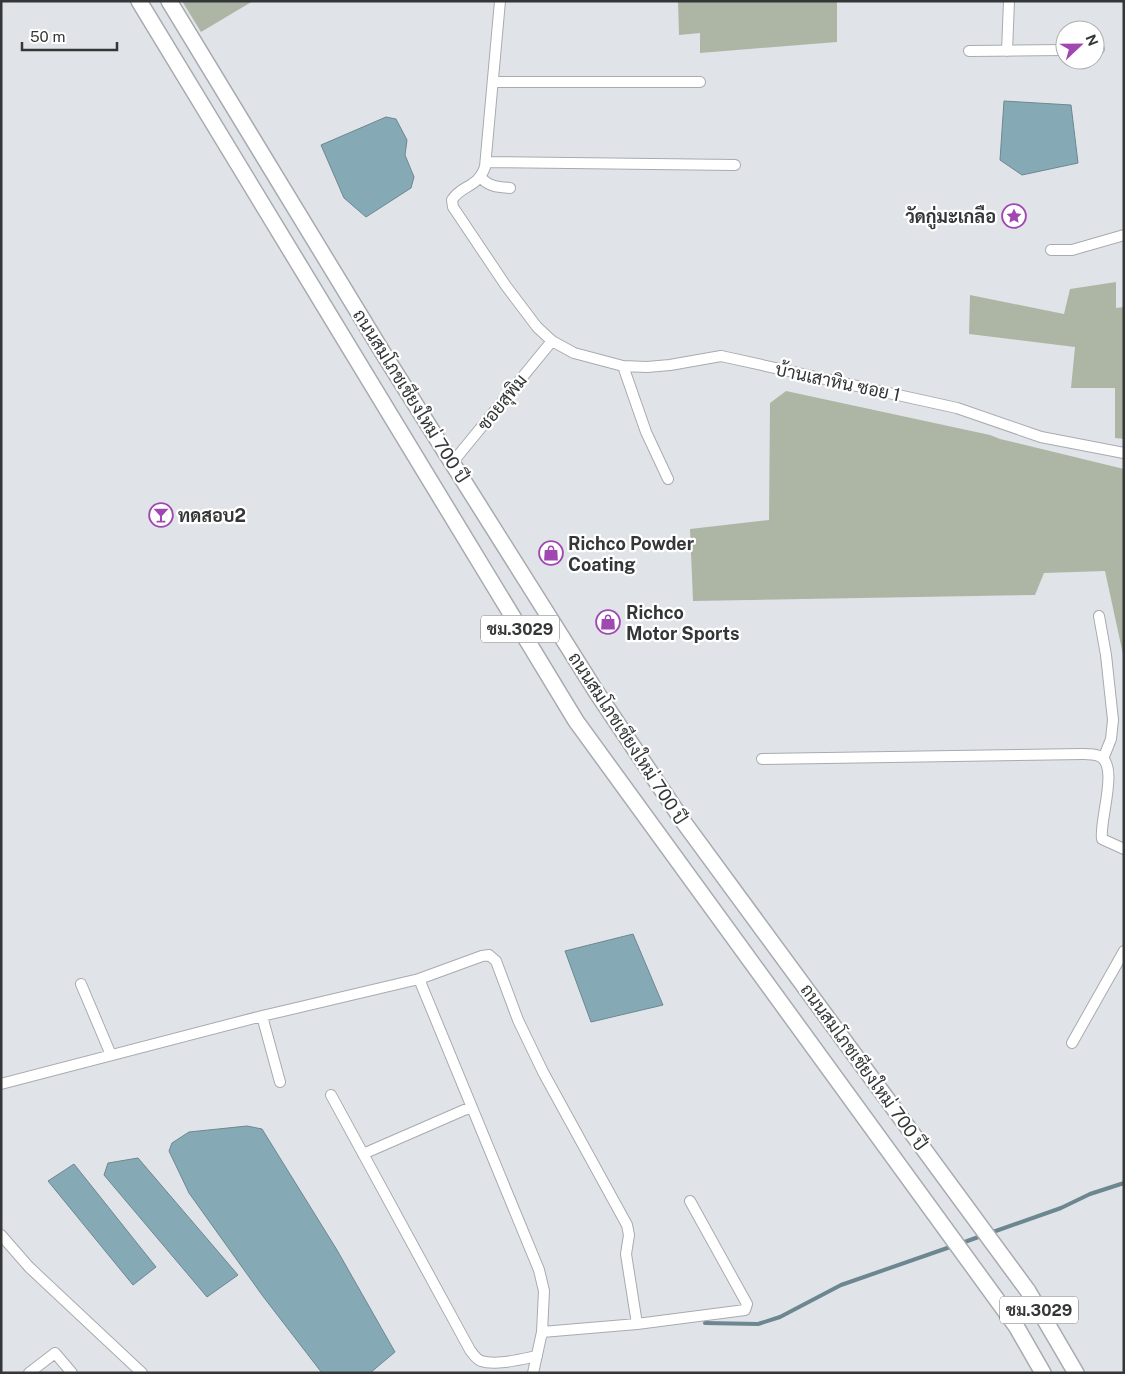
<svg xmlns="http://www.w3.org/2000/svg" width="1125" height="1374" font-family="'Public Sans',Sarabun,sans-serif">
<rect width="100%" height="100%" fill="#e0e4e8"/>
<path fill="#adb6a4" d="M182 1H253L201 32Z
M678 1H837V42L700 53V33L679 35Z
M1116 282V308L1124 307V439L1115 438V388H1071L1075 347 969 334 970 295 1064 314 1070 289Z
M786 391 990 435 1000 439 1124 469V659L1105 571 1044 573 1035 595 693 601 690 529 769 520 770 403Z"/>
<path fill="#85aab6" stroke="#6d8790" d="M1004 101 1071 105 1078 163 1022 175 1000 160Z
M386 117 396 119 407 140 405 155 414 177 411 188 366 217 344 198 321 145Z
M633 934 663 1005 591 1022 565 951Z
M247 1126 262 1129 337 1250 395 1352 370 1373H322L262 1295 189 1193 169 1151 172 1143 189 1132Z
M138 1158 238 1275 207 1297 104 1175 108 1163Z
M74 1164 156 1267 133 1285 48 1181Z"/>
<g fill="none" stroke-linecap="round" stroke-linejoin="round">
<path stroke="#6d8790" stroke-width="4" d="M990 1233 1061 1208 1090 1194 1124 1183
M959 1244 984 1235
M705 1323 758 1324 780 1317 841 1285 953 1246"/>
<g stroke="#a7abaf" stroke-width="12">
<path id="minor" d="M500 1 485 167C477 189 462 184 452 200L453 207 506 286 537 327 552 341 574 353 623 366 647 367 670 365 721 356 957 408 1041 437 1124 453
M1095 49H1099
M969 51 1065 50
M1007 51 1009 1
M493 82H700
M486 162 735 165
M481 178C490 187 498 187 510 188
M1051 250H1072L1124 235
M623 366 646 432 668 479
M452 463 552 341
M1099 616 1106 655 1113 720 1111 739 1103 759
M762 759 1083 754C1088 754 1094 754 1099 756 1120 764 1099 820 1102 839L1124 849
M419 979 539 1270 544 1291 542 1332 533 1373
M81 984 111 1055
M262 1016 280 1082
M1072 1043 1124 951
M1 1084 262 1016 419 979 482 956 489 955 496 961 518 1020 543 1072 627 1225 629 1235 626 1254 637 1324
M331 1095 470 1350C473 1354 476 1359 481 1361 496 1366 522 1359 537 1356
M363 1154 471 1107
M1 1235 29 1267 142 1373
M542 1332 637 1324 745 1310 747 1304 690 1201
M29 1373 55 1353 72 1373"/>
</g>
<g stroke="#a7abaf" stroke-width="18">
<path id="primary" d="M139 1 576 721 1016 1326 1043 1373
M169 1 383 353 597 693 685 824 1028 1291 1076 1373"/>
</g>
<use href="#minor" stroke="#fff" stroke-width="10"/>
<use href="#primary" stroke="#fff" stroke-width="15"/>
</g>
<defs>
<g id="sight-ring" transform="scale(1.25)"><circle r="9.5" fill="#fff" stroke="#a147b2" stroke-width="1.5"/><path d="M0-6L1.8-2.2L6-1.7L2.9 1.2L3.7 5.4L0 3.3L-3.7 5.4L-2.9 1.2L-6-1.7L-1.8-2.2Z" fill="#a147b2"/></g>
<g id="bar-ring" transform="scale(1.25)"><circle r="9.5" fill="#fff" stroke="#a147b2" stroke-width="1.5"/><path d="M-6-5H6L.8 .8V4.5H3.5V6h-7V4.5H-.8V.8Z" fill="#a147b2"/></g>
<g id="shop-ring" transform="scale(1.25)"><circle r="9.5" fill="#fff" stroke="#a147b2" stroke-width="1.5"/><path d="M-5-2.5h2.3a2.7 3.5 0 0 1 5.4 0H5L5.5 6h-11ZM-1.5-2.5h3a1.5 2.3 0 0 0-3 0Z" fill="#a147b2"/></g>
</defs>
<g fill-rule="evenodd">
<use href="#sight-ring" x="1014" y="216"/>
<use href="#bar-ring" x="161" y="515"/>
<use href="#shop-ring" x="551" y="553"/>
<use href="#shop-ring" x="608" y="622"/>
</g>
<g text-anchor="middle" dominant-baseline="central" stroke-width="4.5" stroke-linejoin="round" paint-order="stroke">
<g fill="#fff" stroke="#717273" stroke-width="1">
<rect x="481" y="615.5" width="78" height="27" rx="4"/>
<rect x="1000" y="1296.5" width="78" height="27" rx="4"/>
</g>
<g font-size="16" font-weight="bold" fill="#343637">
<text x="520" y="629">ชม.3029</text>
<text x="1039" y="1310">ชม.3029</text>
</g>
<g font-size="18" font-weight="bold" fill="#343637" stroke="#fff" text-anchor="start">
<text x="996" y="216" text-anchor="end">วัดกู่มะเกลือ</text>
<text x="178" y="515">ทดสอบ2</text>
<text x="568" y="543">Richco Powder<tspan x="568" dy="21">Coating</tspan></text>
<text x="626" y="612">Richco<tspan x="626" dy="21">Motor Sports</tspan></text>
</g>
<g font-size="18" fill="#343637" stroke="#fff">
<text transform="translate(838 382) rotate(12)">บ้านเสาหิน ซอย 1</text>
<text transform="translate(411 396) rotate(58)">ถนนสมโภชเชียงใหม่ 700 ปี</text>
<text transform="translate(502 402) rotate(-51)">ซอยสุพิม</text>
<text transform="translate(628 738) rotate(57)">ถนนสมโภชเชียงใหม่ 700 ปี</text>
<text transform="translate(864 1067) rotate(54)">ถนนสมโภชเชียงใหม่ 700 ปี</text>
</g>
</g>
<rect width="1125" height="1374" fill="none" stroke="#343637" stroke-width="5"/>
<g transform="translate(1080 45) rotate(68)"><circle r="24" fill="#ffffff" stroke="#aeafaf"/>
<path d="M0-4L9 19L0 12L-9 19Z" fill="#a147b2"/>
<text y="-8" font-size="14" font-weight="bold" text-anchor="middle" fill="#343637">N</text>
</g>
<path d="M22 42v8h95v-8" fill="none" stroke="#343637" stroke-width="2.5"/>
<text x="30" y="42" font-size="15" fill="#343637" stroke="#ffffff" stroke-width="4" paint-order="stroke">50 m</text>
</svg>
